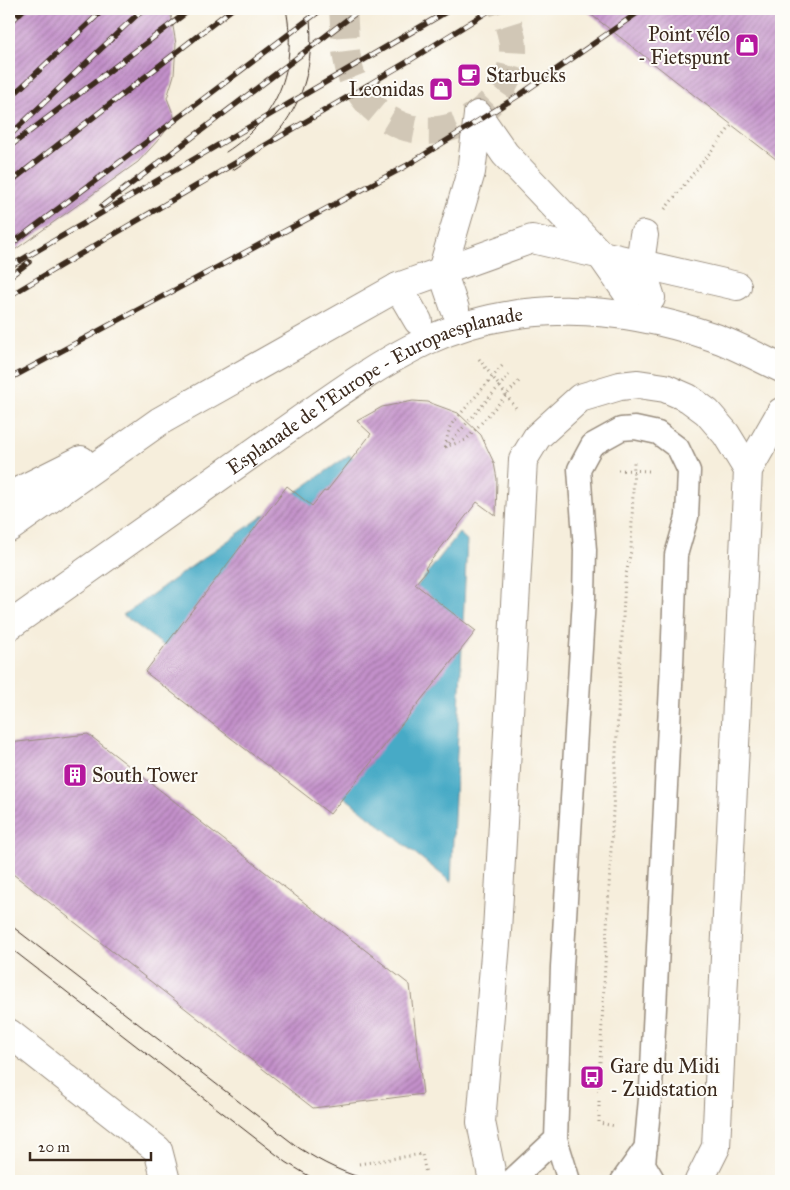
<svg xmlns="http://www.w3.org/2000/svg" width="790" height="1190" font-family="'IM FELL Great Primer',serif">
<defs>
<pattern id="building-hatch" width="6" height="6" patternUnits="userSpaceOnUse" patternTransform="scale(1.25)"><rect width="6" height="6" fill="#c390ca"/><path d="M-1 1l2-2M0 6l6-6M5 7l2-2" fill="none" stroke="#a076a3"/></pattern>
</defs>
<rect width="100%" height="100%" fill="#fdfcf7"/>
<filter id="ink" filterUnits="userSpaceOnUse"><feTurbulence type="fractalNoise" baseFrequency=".02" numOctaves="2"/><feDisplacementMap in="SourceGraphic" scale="10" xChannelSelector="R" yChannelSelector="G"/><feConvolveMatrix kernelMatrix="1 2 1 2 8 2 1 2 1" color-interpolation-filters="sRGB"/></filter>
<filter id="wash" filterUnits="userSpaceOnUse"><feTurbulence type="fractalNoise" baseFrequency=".0096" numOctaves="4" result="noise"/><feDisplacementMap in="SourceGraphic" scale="20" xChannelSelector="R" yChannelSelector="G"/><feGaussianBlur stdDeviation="1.12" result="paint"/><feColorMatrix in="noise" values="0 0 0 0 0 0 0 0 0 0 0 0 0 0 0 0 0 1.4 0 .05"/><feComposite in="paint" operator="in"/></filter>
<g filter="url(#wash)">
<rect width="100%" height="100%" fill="#f6eedc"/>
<path fill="#47aac6" stroke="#416a72" d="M349 455 360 462 203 675 123 615Z
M459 533 467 540 451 882 287 751Z"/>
<g id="blocks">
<path fill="url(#building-hatch)" d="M9 9H170L176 44 174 75 167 98 175 119 161 137 138 162 9 254Z
M584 9H781V163L732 125Z
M413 401 428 402 458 413 481 435 494 463 497 479 496 516 477 502 425 568 427 570 415 584 476 631 330 814 145 672 287 486 312 506 324 491 326 492 371 434 357 421 382 407Z
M88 734 410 985 423 1094 313 1108 9 871V743Z"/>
</g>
</g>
<g filter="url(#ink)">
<use href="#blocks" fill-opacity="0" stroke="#988c7d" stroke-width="1"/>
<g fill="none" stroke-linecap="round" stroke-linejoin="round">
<path stroke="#d1c7b6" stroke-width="28" stroke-dasharray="28 14" stroke-linecap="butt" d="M343 9C345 32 344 63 355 84 384 135 444 147 487 106 502 92 512 75 513 53 514 38 508 23 503 9"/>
<g stroke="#988c7d" stroke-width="25">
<path id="lane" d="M511 1181 556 1139
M569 1181 556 1139 562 967 584 598 585 550 579 469 592 445 621 429 635 428 658 433 678 448 689 471 687 517 676 555 672 665 651 1088 644 1164 654 1181
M622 1181 646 1147"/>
</g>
<g stroke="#988c7d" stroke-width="30">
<g id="street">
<path d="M478 115 505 154 600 254 628 294"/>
<path d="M644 235 640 263 651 298"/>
<path d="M398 287 532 239 737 286"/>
<path d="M455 309 442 271 471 172 478 115"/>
<path d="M9 496 81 460"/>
<path d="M9 528 160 421 398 287 418 321"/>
<path id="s1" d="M9 626C93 567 176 507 260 448 314 411 367 369 426 341 518 298 620 305 713 337 736 345 759 358 781 368"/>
<path d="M9 1033 158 1150 166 1181"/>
<path d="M493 1181 481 1122 497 931 523 460 537 437 580 398 620 386 638 384 665 388 688 398 707 412 726 434 748 470"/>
<path d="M699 1181 716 1147 748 470 781 412"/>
</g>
</g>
<path stroke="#988c7d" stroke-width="3" stroke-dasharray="1 4" stroke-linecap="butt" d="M494 73 510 72
M665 209 732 125
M479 359 516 408
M445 447 466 440 520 380
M445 447 450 426 503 365
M446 447 509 375
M618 470 652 471
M593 1080 599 1081 625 579 631 551 634 462
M599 1081V1123L615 1126
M359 1164 422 1154 426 1174"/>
<use href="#lane" stroke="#fff" stroke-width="22"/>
<use href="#street" stroke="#fff" stroke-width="28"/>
<path stroke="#3b2a1e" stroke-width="1" d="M226 152C277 119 298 69 286 9
M233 170C294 132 318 80 309 9
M9 924 299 1148C323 1163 346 1175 374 1181
M9 947 286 1162 317 1181
M497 1181 533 1179 579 1181"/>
<g stroke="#3b2a1e" stroke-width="5.5">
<path id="rail" d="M9 24 24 9
M9 99 104 9
M9 136 143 9
M9 147 191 9
M9 183 232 9
M102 206 361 9
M9 246 322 9
M9 267 451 9
M9 277 29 262
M9 296 407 62 492 9
M9 379 406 166 521 94 643 9"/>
</g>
<use href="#rail" stroke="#fdfcf7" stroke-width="4" stroke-dasharray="11" stroke-linecap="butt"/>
</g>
</g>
<defs>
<g id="shop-square" transform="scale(1.25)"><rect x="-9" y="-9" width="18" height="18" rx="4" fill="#b5179e" stroke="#fdfcf7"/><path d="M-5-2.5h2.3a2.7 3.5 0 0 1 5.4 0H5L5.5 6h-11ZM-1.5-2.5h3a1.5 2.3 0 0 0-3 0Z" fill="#fff"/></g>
<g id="cafe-square" transform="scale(1.25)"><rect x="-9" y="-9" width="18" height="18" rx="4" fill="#b5179e" stroke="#fdfcf7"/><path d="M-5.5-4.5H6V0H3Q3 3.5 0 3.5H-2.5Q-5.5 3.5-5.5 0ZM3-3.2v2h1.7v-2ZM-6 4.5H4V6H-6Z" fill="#fff"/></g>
<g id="building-square" transform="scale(1.25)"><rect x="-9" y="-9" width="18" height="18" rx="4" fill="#b5179e" stroke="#fdfcf7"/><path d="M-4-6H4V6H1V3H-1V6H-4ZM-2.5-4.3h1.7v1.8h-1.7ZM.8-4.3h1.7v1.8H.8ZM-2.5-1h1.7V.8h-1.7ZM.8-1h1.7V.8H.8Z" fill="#fff"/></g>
<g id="bus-square" transform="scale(1.25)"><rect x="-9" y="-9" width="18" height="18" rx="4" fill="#b5179e" stroke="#fdfcf7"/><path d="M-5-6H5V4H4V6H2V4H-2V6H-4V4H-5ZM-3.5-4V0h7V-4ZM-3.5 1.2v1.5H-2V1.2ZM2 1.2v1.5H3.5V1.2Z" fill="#fff"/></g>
</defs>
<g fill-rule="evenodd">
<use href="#shop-square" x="747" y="45"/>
<use href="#cafe-square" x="469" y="75"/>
<use href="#shop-square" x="441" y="89"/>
<use href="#building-square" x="75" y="775"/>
<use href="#bus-square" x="592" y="1077"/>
</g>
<g text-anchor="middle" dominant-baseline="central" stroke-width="4" stroke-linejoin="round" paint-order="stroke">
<g font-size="20" fill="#3b2a1e" stroke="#fdfcf7" text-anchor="start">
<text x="730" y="34" text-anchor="end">Point vélo<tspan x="730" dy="23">- Fietspunt</tspan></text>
<text x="486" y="75">Starbucks</text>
<text x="424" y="89" text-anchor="end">Leonidas</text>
<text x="92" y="775">South Tower</text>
<text x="610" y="1066">Gare du Midi<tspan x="610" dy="23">- Zuidstation</tspan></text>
</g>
<g font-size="20" fill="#3b2a1e" stroke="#fdfcf7">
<text stroke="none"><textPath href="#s1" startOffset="438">Esplanade de l'Europe - Europaesplanade</textPath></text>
</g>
</g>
<rect width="790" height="1190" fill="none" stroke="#fdfcf7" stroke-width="30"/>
<path d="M30 1152v8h121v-8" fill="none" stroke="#3b2a1e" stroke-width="2.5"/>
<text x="38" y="1152" font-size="15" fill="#3b2a1e" stroke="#fdfcf7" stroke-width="4" paint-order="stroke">20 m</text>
</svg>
